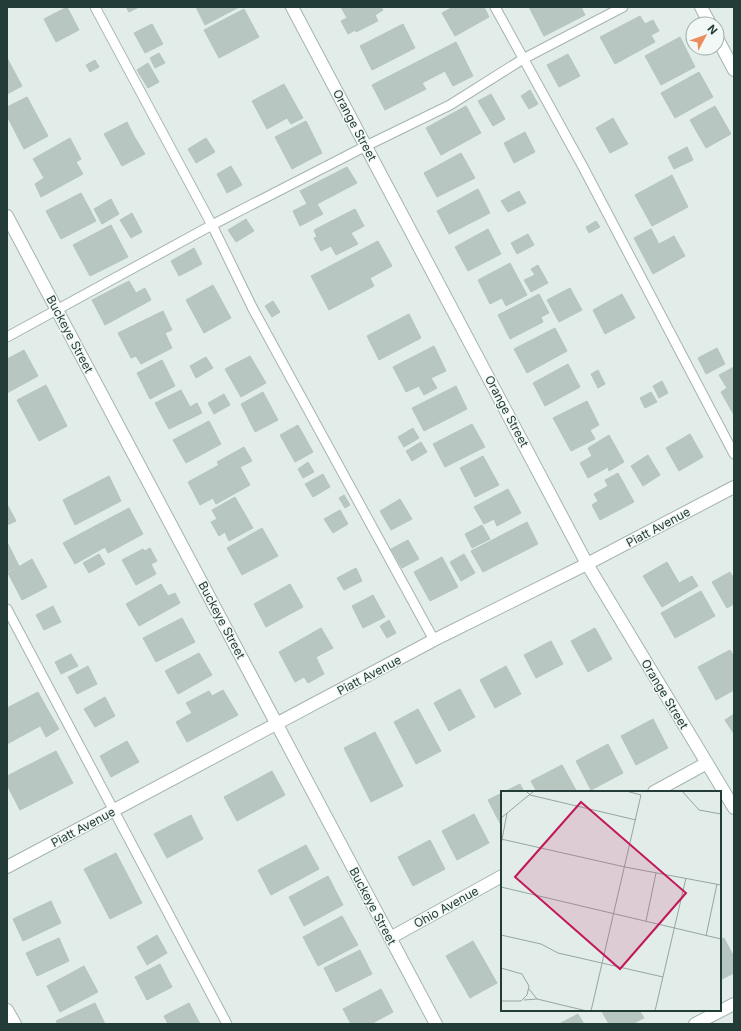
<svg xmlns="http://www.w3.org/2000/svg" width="741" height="1031" font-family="Inter,sans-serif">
<rect width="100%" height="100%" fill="#e2ece8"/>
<path fill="#b7c6c1" stroke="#b5c5c0" d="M67 7 79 30 56 42 44 19Z
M126 7H139L129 12Z
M196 7H239L205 25Z
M341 7H381L383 10 375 15 378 21 356 32 355 30 348 34 341 21 347 18Z
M453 7H484L489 17 455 36 442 13Z
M529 7H581L585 15 544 36Z
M244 9 259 37 219 58 204 30Z
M640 16 645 24 653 20 659 31 651 35 655 42 615 64 600 37Z
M152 24 163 44 145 53 134 33Z
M403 24 415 48 372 70 360 46Z
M680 37 695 67 661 85 645 56Z
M456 42 473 76 453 86 445 71 422 83 426 89 385 110 372 85Z
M159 53 165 63 155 68 150 58Z
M568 54 580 76 559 87 547 65Z
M7 58 22 86 7 94Z
M95 60 99 67 90 72 86 65Z
M148 63 159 82 148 88 137 70Z
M699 72 713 97 675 118 661 93Z
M284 84 303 118 291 124 287 118 267 129 252 101Z
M530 90 538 104 529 109 521 96Z
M491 94 505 119 493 126 478 101Z
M27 97 48 136 24 149 7 116V107Z
M466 106 481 133 441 155 426 128Z
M715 106 731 134 706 148 690 120Z
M613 118 622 134 605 144 596 128Z
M306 121 322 153 292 169 275 137Z
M127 122 134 136 112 148 104 134Z
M525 132 535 152 514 163 504 143Z
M622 134 628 144 610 153 605 144Z
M134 136 145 154 122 166 112 148Z
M70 138 81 159 76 162 83 174 41 197 35 184 44 178 33 159Z
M206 138 215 152 196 163 188 149Z
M687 147 693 160 674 169 668 157Z
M461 153 475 178 437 197 424 173Z
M231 166 242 185 227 193 217 174Z
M347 167 357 183 317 204 323 214 300 226 293 211 307 204 300 191Z
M672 175 688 207 652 226 635 195Z
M478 189 490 213 449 234 437 211Z
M519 191 526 203 508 212 501 201Z
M81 193 96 221 61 239 46 211Z
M111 199 119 214 102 224 94 209Z
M355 209 364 226 351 233 358 244 336 255 331 246 321 251 314 238 317 237 314 230Z
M132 213 142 232 131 238 120 220Z
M246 219 254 231 236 242 228 230Z
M596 221 600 227 589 233 586 227Z
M111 225 128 257 90 276 73 245Z
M488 229 501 254 468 271 455 247Z
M651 229 659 244 674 236 685 256 653 274 634 238Z
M528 234 534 245 517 254 511 243Z
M378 241 392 266 370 278 374 286 329 310 311 276Z
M194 248 202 264 179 276 171 261Z
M510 263 527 295 506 306 502 298 490 304 478 280Z
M538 265 548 283 531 292 524 280 535 275 531 269Z
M129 281 136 293 145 288 151 300 105 325 92 300Z
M213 285 231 318 204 333 186 300Z
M570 288 582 310 559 322 547 300Z
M539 294 549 313 541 317 543 322 510 339 498 315Z
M622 294 635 318 605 334 593 310Z
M273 301 280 312 272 317 265 306Z
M163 311 172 330 165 333 172 348 141 364 136 356 131 358 118 333Z
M409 314 421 338 379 360 367 336Z
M555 328 567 351 527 373 514 349Z
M434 346 446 371 431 378 437 388 424 395 419 386 406 392 393 367Z
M717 348 725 364 706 374 698 358Z
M24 350 38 376 7 393V359Z
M250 356 266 383 241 397 225 369Z
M206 357 213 368 196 378 190 366Z
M162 360 175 386 150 399 137 373Z
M568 364 580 387 545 406 533 383Z
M734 367V415L721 392 727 388 719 375Z
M598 370 605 384 598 388 591 374Z
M662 381 668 393 659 398 653 386Z
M46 385 67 426 39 441 17 400Z
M456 386 467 409 424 431 412 408Z
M181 390 190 407 197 403 202 413 169 429 155 403Z
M263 392 278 420 255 432 241 404Z
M651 392 657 402 645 408 640 398Z
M224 394 230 405 214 414 208 403Z
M587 401 599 425 590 430 595 439 571 451 553 418Z
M209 421 221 444 186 463 173 440Z
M472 424 485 447 445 467 433 444Z
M298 425 313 452 295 462 280 435Z
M413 428 419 438 404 447 398 437Z
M690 434 703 457 679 471 666 448Z
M609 435 624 462 609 471 608 467 588 478 580 463 592 456 588 448Z
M421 442 427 452 412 461 406 451Z
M244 447 252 461 240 467 250 485 216 504 213 498 200 505 188 482 219 465 217 462Z
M648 455 660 475 643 486 631 466Z
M483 456 499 485 475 497 460 468Z
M308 462 314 472 303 478 298 469Z
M618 473 634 502 600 520 592 505 598 501 594 494 608 486 605 480Z
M323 474 330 487 313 497 305 484Z
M109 476 121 501 75 525 63 500Z
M508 489 521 513 497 526 494 519 484 524 474 507Z
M344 495 350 505 345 508 339 498Z
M235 497 253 528 229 541 225 532 219 536 211 522 217 519 212 510Z
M400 499 412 519 391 530 380 511Z
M7 504 16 521 7 525Z
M129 508 143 534 108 553 105 547 75 564 63 543Z
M340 510 348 524 333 533 324 519Z
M527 522 538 544 483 572 471 551Z
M482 525 490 539 472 548 465 534Z
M262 528 278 556 242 575 227 548Z
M408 540 419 559 402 568 391 549Z
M8 544 19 566 7 572V545Z
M150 548 157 561 151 564 156 574 136 585 122 560 143 549 145 551Z
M99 554 105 564 89 573 83 563Z
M464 554 475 573 461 581 450 562Z
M442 557 458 587 430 601 414 572Z
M32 559 47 587 22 600 8 573Z
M667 562 679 583 692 576 698 586 662 607 643 576Z
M356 568 362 581 344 590 337 578Z
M730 572 734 579V604L727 608 712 582Z
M161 584 168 596 175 593 180 603 139 626 126 604Z
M290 584 303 607 266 627 254 604Z
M701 591 715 616 675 638 661 613Z
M373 595 385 617 363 628 352 606Z
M53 606 61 622 44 630 36 615Z
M182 618 195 642 156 662 143 638Z
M389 620 396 633 387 638 380 626Z
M321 628 333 648 316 657 324 674 308 683 304 677 295 682 279 652Z
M595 628 612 659 588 672 571 641Z
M551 641 563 664 536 678 524 655Z
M730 650 734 656V690L716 700 698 667Z
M199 653 212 675 178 694 165 671Z
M71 654 78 666 61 674 55 662Z
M88 666 97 684 77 694 68 677Z
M506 666 521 694 495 708 480 680Z
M460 689 475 717 449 731 434 703Z
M223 690 238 715 187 742 176 722 192 713 186 703 209 691 212 696Z
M38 692 49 712 37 719 40 726 7 744V708Z
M105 697 115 716 95 727 84 709Z
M418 709 441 751 416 764 394 722Z
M49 712 59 729 46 737 37 719Z
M734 714V734L725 720Z
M653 719 668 748 636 765 621 736Z
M375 732 403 786 371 802 344 748Z
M127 741 139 762 111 777 100 756Z
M608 744 623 773 591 790 576 761Z
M56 751 73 783 20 810 7 785V776Z
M562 765 577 792H537L531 781Z
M272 771 285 795 237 821 224 797Z
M520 784 524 792H504Z
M502 793V827L488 800Z
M474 814 489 843 457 860 442 831Z
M191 815 203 839 167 858 154 834Z
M430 840 445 869 413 886 398 857Z
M306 845 319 869 271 895 258 870Z
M116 853 142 903 110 919 84 869Z
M328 876 343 905 304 926 289 897Z
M51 901 61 923 23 941 13 919Z
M342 916 358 945 318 966 303 937Z
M157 935 167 953 147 965 137 947Z
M59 938 69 961 37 976 26 953Z
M724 938 734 957V973L720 980V940Z
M473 941 497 983 470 998 446 956Z
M360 950 372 974 336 992 324 968Z
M160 964 172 987 147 1000 135 977Z
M84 966 98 992 60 1012 47 986Z
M381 989 393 1012 371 1024H351L343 1009Z
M95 1003 105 1024H58L56 1021Z
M189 1003 200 1024H168L164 1016Z
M601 1010H639L644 1018 632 1024H609Z
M578 1014 584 1024H559Z"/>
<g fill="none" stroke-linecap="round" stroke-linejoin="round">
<g stroke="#a5b4af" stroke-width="11">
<path id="service" d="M95 7 212 225 253 309 434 640
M495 7 583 167 734 454
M7 337 212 225 366 146 450 105 523 59 623 7
M7 609 227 1024"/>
</g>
<g stroke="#a5b4af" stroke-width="14">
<path id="minor" d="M292 7 587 564 734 808
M701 7 710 24
M717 38 734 70
M7 216 436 1024
M654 792 707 763
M7 867 434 640 587 564 734 487
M390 938 502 876
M7 1010 15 1024
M695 1024 734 1004"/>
</g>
<use href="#service" stroke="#fff" stroke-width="9"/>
<use href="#minor" stroke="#fff" stroke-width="12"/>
</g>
<g text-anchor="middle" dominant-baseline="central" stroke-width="3" stroke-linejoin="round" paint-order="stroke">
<g font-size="12" fill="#233c37" stroke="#f2f8f6">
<text transform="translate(355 125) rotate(62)">Orange Street</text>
<text transform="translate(70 334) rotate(62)">Buckeye Street</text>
<text transform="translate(507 411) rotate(62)">Orange Street</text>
<text transform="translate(658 527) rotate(-28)">Piatt Avenue</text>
<text transform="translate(222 620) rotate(62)">Buckeye Street</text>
<text transform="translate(369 675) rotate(-28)">Piatt Avenue</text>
<text transform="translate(665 694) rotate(59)">Orange Street</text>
<text transform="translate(83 827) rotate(-28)">Piatt Avenue</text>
<text transform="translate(373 906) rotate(62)">Buckeye Street</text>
<text transform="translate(446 907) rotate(-29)">Ohio Avenue</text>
</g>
</g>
<g transform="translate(501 791)">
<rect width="220" height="220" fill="#e2ece8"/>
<path fill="none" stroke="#96a6a1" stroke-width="1" d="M25 0 29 4 135 29M181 0 198 19 220 23M0 27 33 0M0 48 124 76 220 94M0 54 6 22M0 96 220 148M145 130 155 82M0 144 40 153 57 162 162 186M205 145 216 93M0 177 21 183 28 195 26 204 20 210H0M28 198 36 208M23 209 36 208 86 220M90 220 140 4 125 0M154 220 185 87"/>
<path fill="#c2185b" fill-opacity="0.15" stroke="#c2185b" stroke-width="2" d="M80 11 185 102 119 178 14 86Z"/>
<rect width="220" height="220" fill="none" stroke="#233c37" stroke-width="2"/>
</g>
<rect width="741" height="1031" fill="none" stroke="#233c37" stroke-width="16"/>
<g transform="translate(705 36) rotate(49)"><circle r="19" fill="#f2f8f6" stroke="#9fadaa"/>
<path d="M0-3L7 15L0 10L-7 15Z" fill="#ec8d5f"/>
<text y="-6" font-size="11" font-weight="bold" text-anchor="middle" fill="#233c37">N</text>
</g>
</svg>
